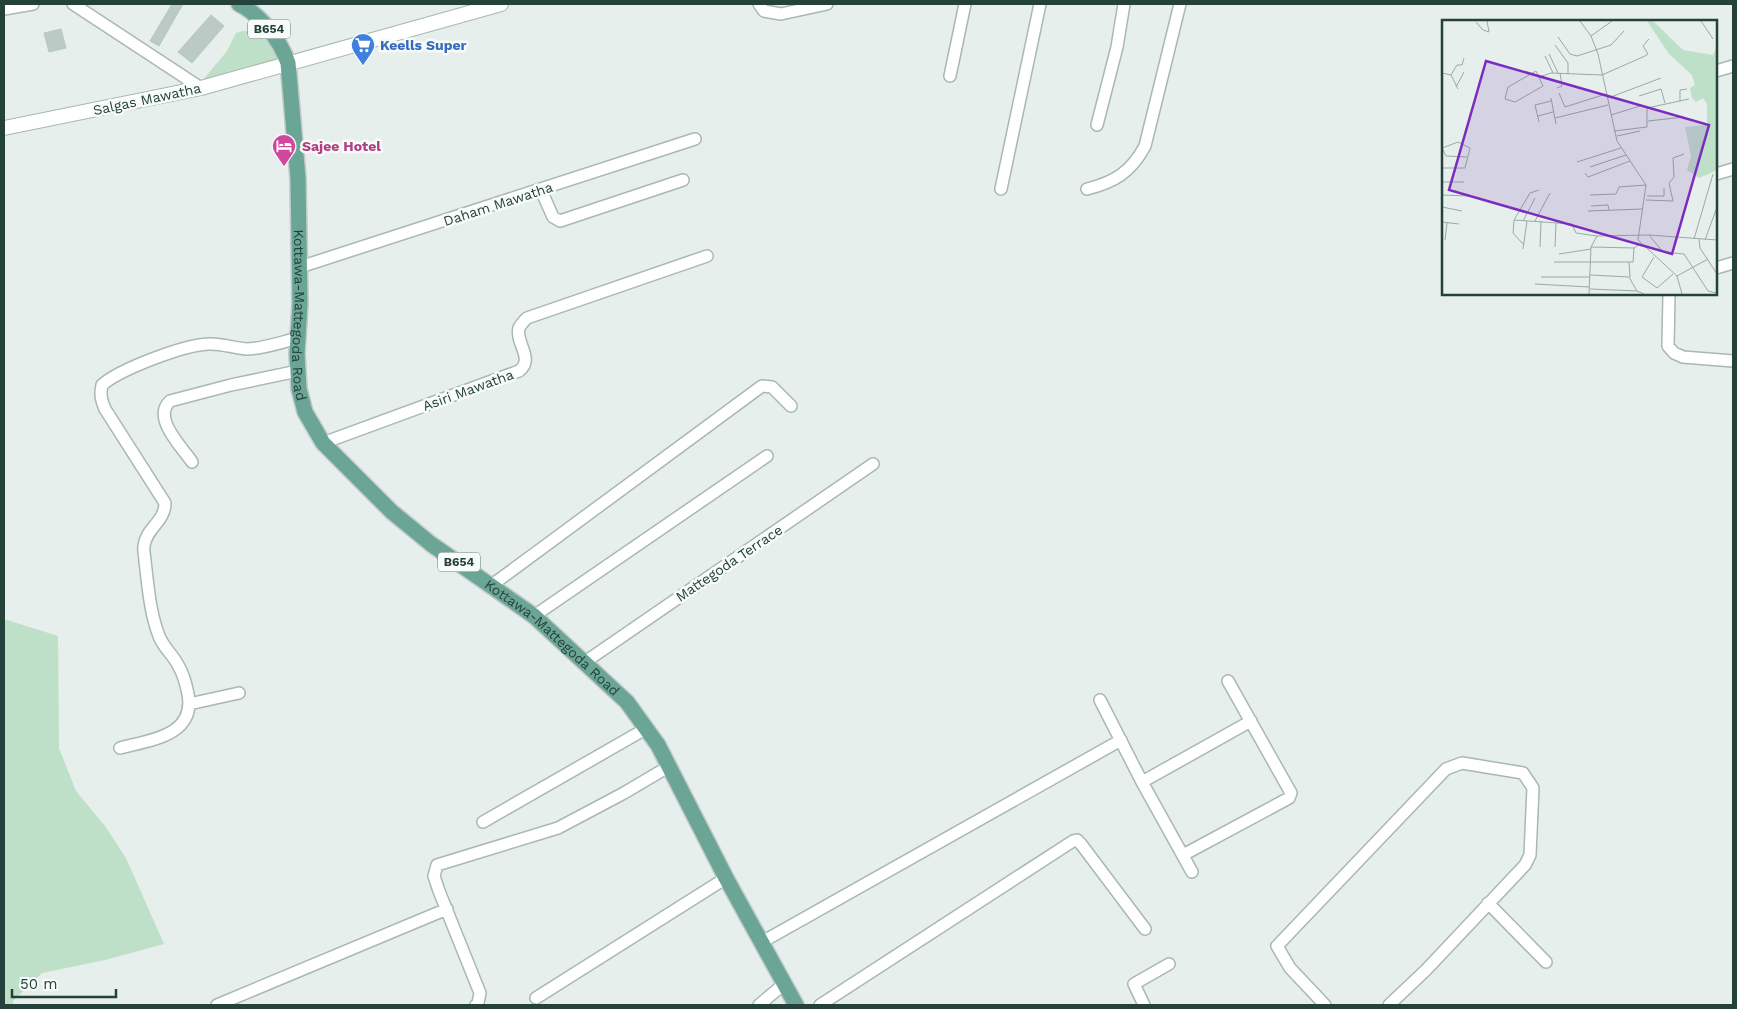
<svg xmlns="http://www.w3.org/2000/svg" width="1737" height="1009" font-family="'Work Sans',sans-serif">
<rect width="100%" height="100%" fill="#e6efeb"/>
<path fill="#bfe0c8" d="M243 31C263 30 274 47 285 61L202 82V81L227 51 236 33Z
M4 619 58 636 59 748 76 791 105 826 126 858 164 944 105 960 42 973 13 1001V1005H4Z"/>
<path fill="#bbcac4" stroke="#b8c9c2" d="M172 4H183L159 46 150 41Z
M211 15 224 26 192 63 178 52Z
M61 29 66 48 49 52 44 33Z"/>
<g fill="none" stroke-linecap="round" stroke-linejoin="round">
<g stroke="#a8b8b2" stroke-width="14">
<path id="minor" d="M73 4 201 88
M759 4 764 11 781 14 827 4
M4 9 33 4
M1716 71 1733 66
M950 76 965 4
M1097 125 1117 47 1124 4
M1716 174 1733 169
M1001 189 1040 4
M1087 189C1115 182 1131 172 1145 146L1180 4
M541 190 553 217 560 221 683 180
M300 267 695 139
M1716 268 1733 263
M1669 294 1668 346 1674 353 1683 357 1733 361
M323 443 519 371C535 359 515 343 519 328 521 324 524 321 527 318L707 256
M192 462C181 446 152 418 170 401L231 385 298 371
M492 585 762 386 772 387 791 406
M534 616 767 456
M585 662 873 464
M1100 700 1142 782 1192 872
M189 704 239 693
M120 748C150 740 196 736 188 694 186 684 183 673 178 665 173 655 163 647 159 636 150 613 148 586 145 561 145 556 143 551 144 546 146 528 165 522 165 503L105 409C101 400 100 394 102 385 120 369 184 345 208 344 221 343 233 348 246 349 263 349 282 342 298 338
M1142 782 1251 721
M483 822 647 728
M1183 855 1289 798 1291 793 1228 681
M1488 903 1546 962
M762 942 1121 740
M536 998 726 878
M217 1005 447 909
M476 1005 478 1003 480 993 439 891 434 876 437 865 558 828 624 793 668 767
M759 1005 784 984
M820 1005 1073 841 1077 840 1081 844 1145 929
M1144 1005 1134 984 1169 964
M1325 1005 1290 968 1277 946 1446 769 1462 763 1523 773 1533 788 1530 855 1525 865 1426 970 1389 1005"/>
</g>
<g stroke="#a8b8b2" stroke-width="16">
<path id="tertiary" d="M4 128 201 88 501 4"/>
</g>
<g stroke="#c2cac8" stroke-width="18">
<g id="primary">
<path id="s1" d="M239 4C261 15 280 40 288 63L298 178 300 304 297 354 299 389 305 412 323 443 392 512 431 544 534 616 627 702 658 745 726 878 796 1005"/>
</g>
</g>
<use href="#minor" stroke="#fff" stroke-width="11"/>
<use href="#tertiary" stroke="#fff" stroke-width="14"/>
<use href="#primary" stroke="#6aa596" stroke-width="15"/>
</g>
<defs>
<g id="supermarket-pin" transform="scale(1.25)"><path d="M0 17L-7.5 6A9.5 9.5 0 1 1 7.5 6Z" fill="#3f7fe0" stroke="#f7fbf9"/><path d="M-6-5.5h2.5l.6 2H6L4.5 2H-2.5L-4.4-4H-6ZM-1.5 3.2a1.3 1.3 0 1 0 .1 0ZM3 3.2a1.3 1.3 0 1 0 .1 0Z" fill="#fff"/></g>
<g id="hotel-pin" transform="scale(1.25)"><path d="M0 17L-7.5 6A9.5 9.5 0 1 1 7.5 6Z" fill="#d1479c" stroke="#f7fbf9"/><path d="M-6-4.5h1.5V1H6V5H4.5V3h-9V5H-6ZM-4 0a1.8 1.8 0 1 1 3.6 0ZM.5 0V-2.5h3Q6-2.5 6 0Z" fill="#fff"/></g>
</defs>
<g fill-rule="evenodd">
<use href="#supermarket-pin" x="363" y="45"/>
<use href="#hotel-pin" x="284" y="146"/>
</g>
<g text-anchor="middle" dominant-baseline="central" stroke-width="5" stroke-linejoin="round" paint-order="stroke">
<g fill="#f7fbf9" stroke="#637a73" stroke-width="1">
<rect x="248" y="19.5" width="42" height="19" rx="4"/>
<rect x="438" y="552.5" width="42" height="19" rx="4"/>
</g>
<g font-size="12" font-weight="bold" fill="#24423a">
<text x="269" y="29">B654</text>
<text x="459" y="562">B654</text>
</g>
<g font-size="14" font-weight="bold" fill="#366cbe" stroke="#f7fbf9" text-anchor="start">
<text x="380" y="45">Keells Super</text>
</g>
<g font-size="14" fill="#24423a" stroke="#f7fbf9">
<text transform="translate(147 99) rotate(-12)">Salgas Mawatha</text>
<text transform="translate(498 204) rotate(-18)">Daham Mawatha</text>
<text stroke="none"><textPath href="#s1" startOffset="331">Kottawa-Mattegoda Road</textPath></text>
<text transform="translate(468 390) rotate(-20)">Asiri Mawatha</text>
<text transform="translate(729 563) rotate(-34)">Mattegoda Terrace</text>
<text stroke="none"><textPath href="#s1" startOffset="766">Kottawa-Mattegoda Road</textPath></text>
</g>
<g font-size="14" font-weight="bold" fill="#b23c85" stroke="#f7fbf9" text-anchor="start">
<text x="302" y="146">Sajee Hotel</text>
</g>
</g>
<g transform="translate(1442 20)">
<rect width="275" height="275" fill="#e6efeb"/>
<path d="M205 1H211L241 30 271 35 275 26V150L257 158 245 150 249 136 243 107 265 105V84L261 78 254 82 250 78 248 68 253 65 250 55 227 34Z" fill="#bfe0c8"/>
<path fill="none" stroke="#98aaa4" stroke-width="1" d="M138 1 149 16 156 34 175 121 204 165 196 220 235 256 240 274M259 1 271 19M34 2 41 10 47 12 45 1M149 16 170 1M116 17 128 34 135 36 169 25 182 11M113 25 126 43V54M107 34 116 53M103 36 111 53M94 51 101 66 73 82 63 79 66 67ZM0 53 9 55 16 69M9 55 15 45H20L22 38M97 57 109 53 160 55 203 36 206 34 201 26 207 19M14 67 22 52M115 68 120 66 118 53M117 73 123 87 164 74M197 76 219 69 223 83M109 78 114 104M166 78 219 58M238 81V70L245 69M169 95 198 86M96 96 111 92M113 98 166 85M206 101 242 97M97 102 93 85 109 81M172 111 205 107V88L247 79M175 116 198 111M0 128 16 122 28 128 23 148H0M0 128 4 136 25 137M135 142 179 128M148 147 184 135M143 153 146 157 188 141M0 162H22M0 175 27 176M148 175 174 174 177 167 204 165M205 176H222V168M204 180 231 181 227 163 232 157 231 138 242 134M149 186 166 185 167 190M0 187 20 191M146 191 201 189M72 200 130 204 134 213 155 216M81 201 93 178M93 201 108 173M0 202 17 204M207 215 221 232 242 234 266 271 275 273M252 219 271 154M257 219 258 228 275 254M3 220 5 203M263 220 275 187M81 224 71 213 72 200 88 173 97 170M98 227 99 201M113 227 114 203M149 227 192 228 198 224M81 229 85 201M117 234 149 229M212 237 200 257 215 268 231 254M112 242H191L192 228M187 242 188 257M148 255 187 257 195 271M235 256 266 239M99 257H148M93 264 147 267M148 269 195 271 202 274M147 274 149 227 155 216 207 215 275 220"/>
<path fill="#7b2cbf" fill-opacity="0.15" stroke="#7b2cbf" stroke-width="2.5" d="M44 41 267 105 230 234 7 170Z"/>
<rect width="275" height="275" fill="none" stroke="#24423a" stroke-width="2.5"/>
</g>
<rect width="1737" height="1009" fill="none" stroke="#24423a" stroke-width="10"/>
<path d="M12 989v8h104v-8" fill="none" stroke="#24423a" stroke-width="2.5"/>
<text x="20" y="989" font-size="15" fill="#24423a" stroke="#f7fbf9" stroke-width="4" paint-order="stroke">50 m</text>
</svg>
